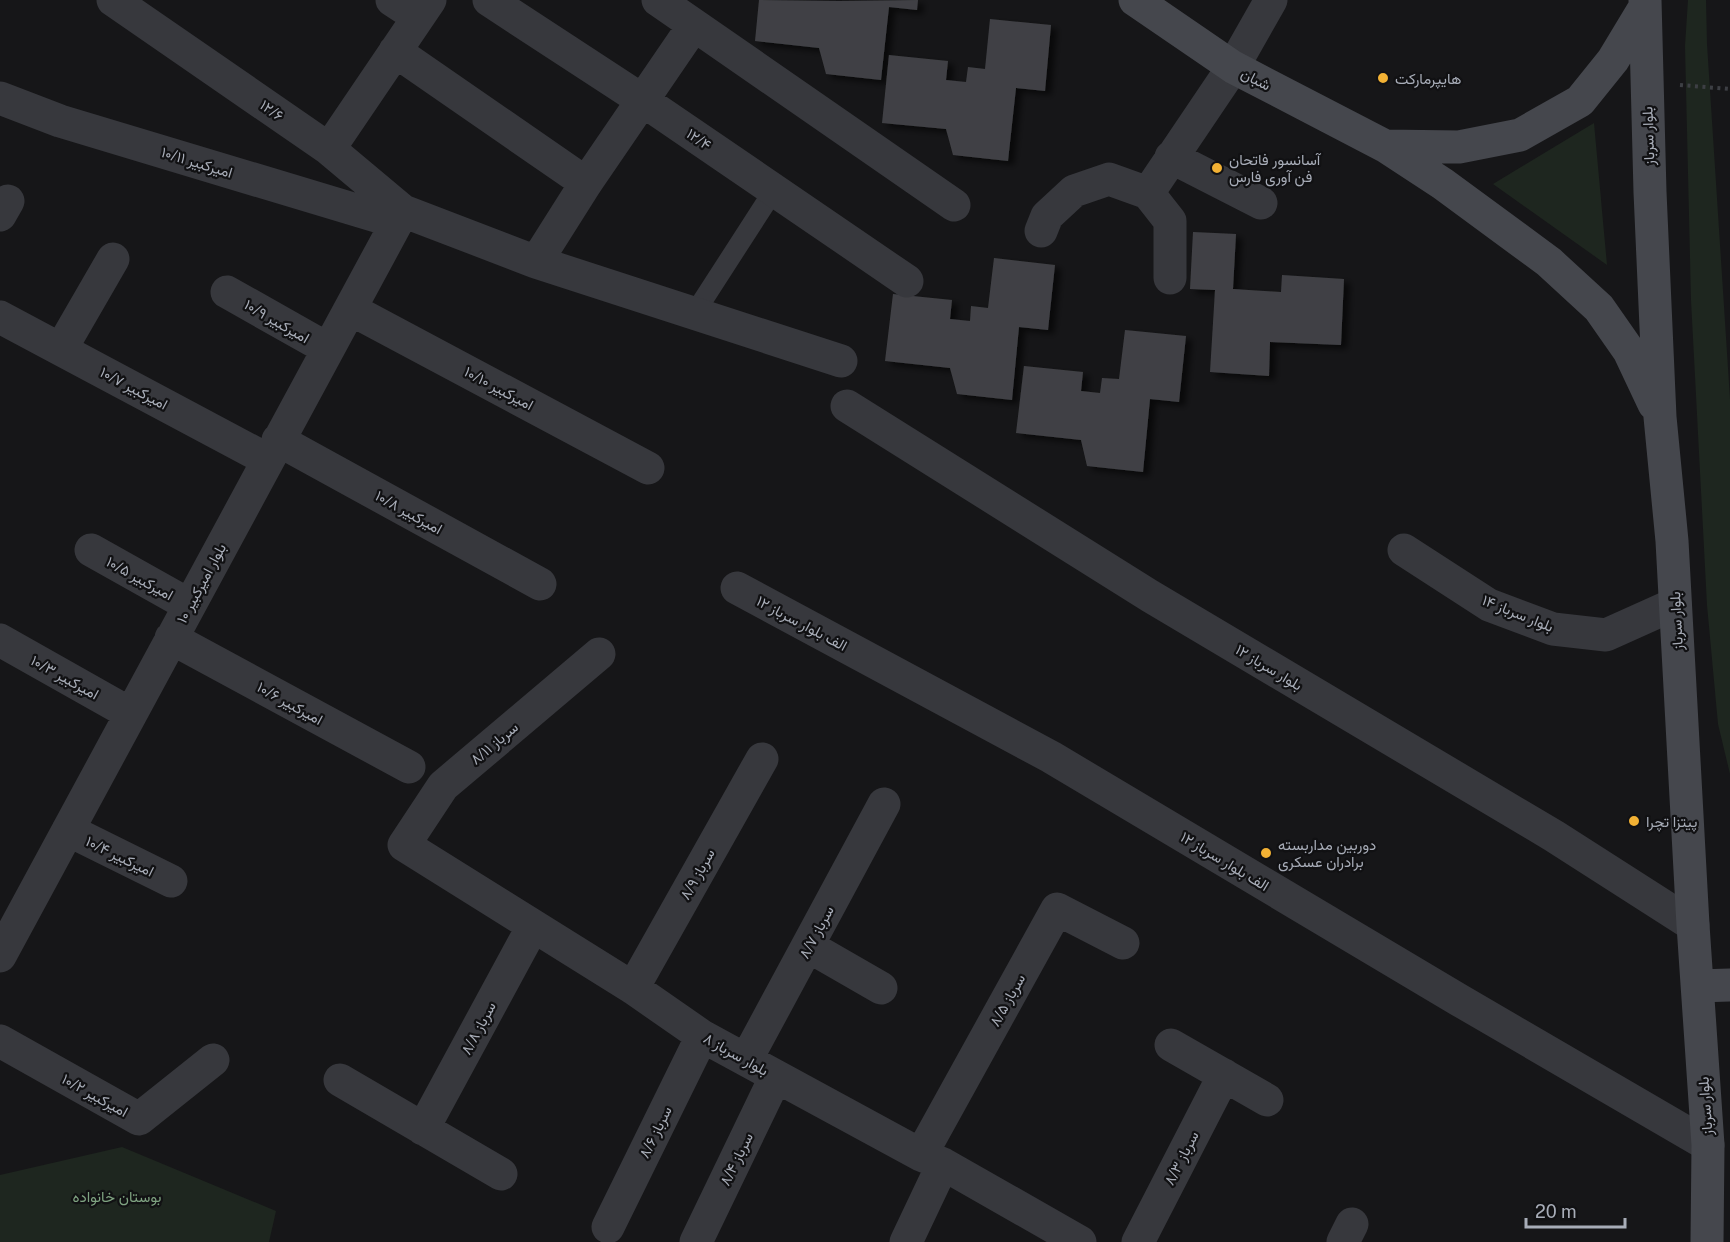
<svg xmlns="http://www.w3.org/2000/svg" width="1730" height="1242" font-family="'Public Sans',Vazirmatn,sans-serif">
<defs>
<filter id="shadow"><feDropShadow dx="6" dy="4" stdDeviation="3" flood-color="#0009"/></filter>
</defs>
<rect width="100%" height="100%" fill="#161618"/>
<path fill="#1e261f" d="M1688 0H1706L1707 44 1730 399V774L1718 724 1707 605 1691 300 1685 46Z
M1594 123 1607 265 1493 184Z
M122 1147 276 1211 269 1242H0V1175Z"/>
<path fill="#404145" filter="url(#shadow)" d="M759 0 839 1 918 0 917 10 889 7 881 80 826 74 819 48 755 41Z
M990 19 1051 25 1045 91 1016 88 1008 161 953 155 946 129 882 123 889 55 948 61 946 80 966 82 968 67 985 69Z
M1193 232 1236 234 1233 289 1281 292 1282 275 1344 279 1341 345 1270 342 1269 376 1210 372 1215 290 1190 289Z
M994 258 1055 265 1048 330 1019 327 1012 400 957 394 950 368 885 361 893 294 952 300 950 319 970 321 971 306 988 308Z
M1125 330 1186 336 1179 402 1150 399 1143 472 1087 466 1081 440 1016 433 1024 366 1083 372 1081 391 1100 393 1102 378 1119 379Z"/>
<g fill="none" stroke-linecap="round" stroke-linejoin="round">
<path stroke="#3d3f44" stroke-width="4" stroke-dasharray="3 4.5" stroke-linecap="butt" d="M1680 85 1730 89"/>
<path stroke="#37383d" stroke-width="20" d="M694 314 774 190"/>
<path stroke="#37383d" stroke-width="33" d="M113 0 329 149 403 211 536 262 841 361
M392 0 418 17
M489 0 642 100 907 281
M658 0 954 205
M395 51 586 183
M0 98 60 121 396 222
M329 149 430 0
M1171 157 1261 203
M1148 193 1233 67 1271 0
M0 215 8 201
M1041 231 1047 216 1074 191 1109 179 1148 193 1170 221V278
M536 262 586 183 694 25
M227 292 328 349
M350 309 648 468
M0 317 268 460
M61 349 113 259
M847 406 1150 596 1554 836 1693 925
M278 440 540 584
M91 550 189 605
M1404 550 1489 605 1553 629 1606 635 1675 604
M737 588 1051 757 1459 1000 1708 1145
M171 638 409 767
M0 640 131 714
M599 654 443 786 404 845 633 988 702 1036 921 1155 943 1164 1080 1242
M68 830 171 881
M808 946 881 988
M0 956 403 211
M633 988 762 759
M0 1041 139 1119 213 1060
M1171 1045 1267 1100
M746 1060 884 804
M340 1080 501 1174
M423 1129 533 926
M921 1155 1057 909 1123 943
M608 1227 702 1036
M696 1242 776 1076
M906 1242 943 1164
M1138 1242 1224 1075
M1343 1242 1352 1224"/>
<path stroke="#45474d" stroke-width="33" d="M1135 0 1233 67 1385 146 1443 184 1549 262 1599 308 1629 351 1654 404
M1645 0 1650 192 1660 417 1672 541 1693 925 1708 1145 1707 1242
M1385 146 1459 147 1520 135 1580 101 1613 60 1645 7
M1698 986 1730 985"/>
</g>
<g fill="#f2b134" stroke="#111113" stroke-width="2">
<circle cx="1383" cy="78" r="6"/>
<circle cx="1217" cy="168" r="6"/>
<circle cx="1634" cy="821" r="6"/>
<circle cx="1266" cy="853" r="6"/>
</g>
<g text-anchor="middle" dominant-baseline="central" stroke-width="4.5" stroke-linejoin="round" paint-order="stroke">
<g font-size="15" fill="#a8adb8" stroke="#111113" text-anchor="start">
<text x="1395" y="78">هایپرمارکت</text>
<text x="1229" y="159">آسانسور فاتحان<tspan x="1229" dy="17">فن آوری فارس</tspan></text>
<text x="1646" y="821">پیتزا تچرا</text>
<text x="1278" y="844">دوربین مداربسته<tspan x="1278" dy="17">برادران عسکری</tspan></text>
</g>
<g font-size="15" fill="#a8adb8" stroke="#111113">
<text transform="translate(1256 79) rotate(27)">شبان</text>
<text transform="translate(272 110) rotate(35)">۱۲/۶</text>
<text transform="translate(1648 136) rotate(-92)">بلوار سرباز</text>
<text transform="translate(699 139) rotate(34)">۱۲/۴</text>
<text transform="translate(197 162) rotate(17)">۱۰/۱۱ امیرکبیر</text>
<text transform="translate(277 321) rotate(30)">۱۰/۹ امیرکبیر</text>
<text transform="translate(134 388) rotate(28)">۱۰/۷ امیرکبیر</text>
<text transform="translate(499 388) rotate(28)">۱۰/۱۰ امیرکبیر</text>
<text transform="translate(409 512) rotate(29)">۱۰/۸ امیرکبیر</text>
<text transform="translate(140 578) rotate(29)">۱۰/۵ امیرکبیر</text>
<text transform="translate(201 583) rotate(-62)">۱۰ بلوار امیرکبیر</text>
<text transform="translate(1518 613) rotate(22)">۱۴ بلوار سرباز</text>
<text transform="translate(1676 621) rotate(-93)">بلوار سرباز</text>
<text transform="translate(802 623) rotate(28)">۱۲ الف بلوار سرباز</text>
<text transform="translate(1269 667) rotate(31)">۱۲ بلوار سرباز</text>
<text transform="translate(65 677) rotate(29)">۱۰/۳ امیرکبیر</text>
<text transform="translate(290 703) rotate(29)">۱۰/۶ امیرکبیر</text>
<text transform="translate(494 743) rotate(-40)">۸/۱۱ سرباز</text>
<text transform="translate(120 856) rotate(26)">۱۰/۴ امیرکبیر</text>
<text transform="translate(1225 861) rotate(31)">۱۲ الف بلوار سرباز</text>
<text transform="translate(697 874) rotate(-61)">۸/۹ سرباز</text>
<text transform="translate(816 932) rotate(-62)">۸/۷ سرباز</text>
<text transform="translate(1007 1000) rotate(-61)">۸/۵ سرباز</text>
<text transform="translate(478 1028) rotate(-62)">۸/۸ سرباز</text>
<text transform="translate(736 1054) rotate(29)">۸ بلوار سرباز</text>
<text transform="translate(95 1095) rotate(29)">۱۰/۲ امیرکبیر</text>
<text transform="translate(1705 1106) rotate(-94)">بلوار سرباز</text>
<text transform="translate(655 1132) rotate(-64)">۸/۶ سرباز</text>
<text transform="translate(1181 1158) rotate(-63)">۸/۳ سرباز</text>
<text transform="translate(736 1159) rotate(-64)">۸/۴ سرباز</text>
</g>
<g font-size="15" fill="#7fa381" stroke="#111113">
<text x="117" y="1196">بوستان خانواده</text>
</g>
</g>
<path d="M1526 1218v9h99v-9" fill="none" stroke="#a8adb8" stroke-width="3"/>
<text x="1535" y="1218" font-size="18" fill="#a8adb8" stroke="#111113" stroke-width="4.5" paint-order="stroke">20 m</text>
</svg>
